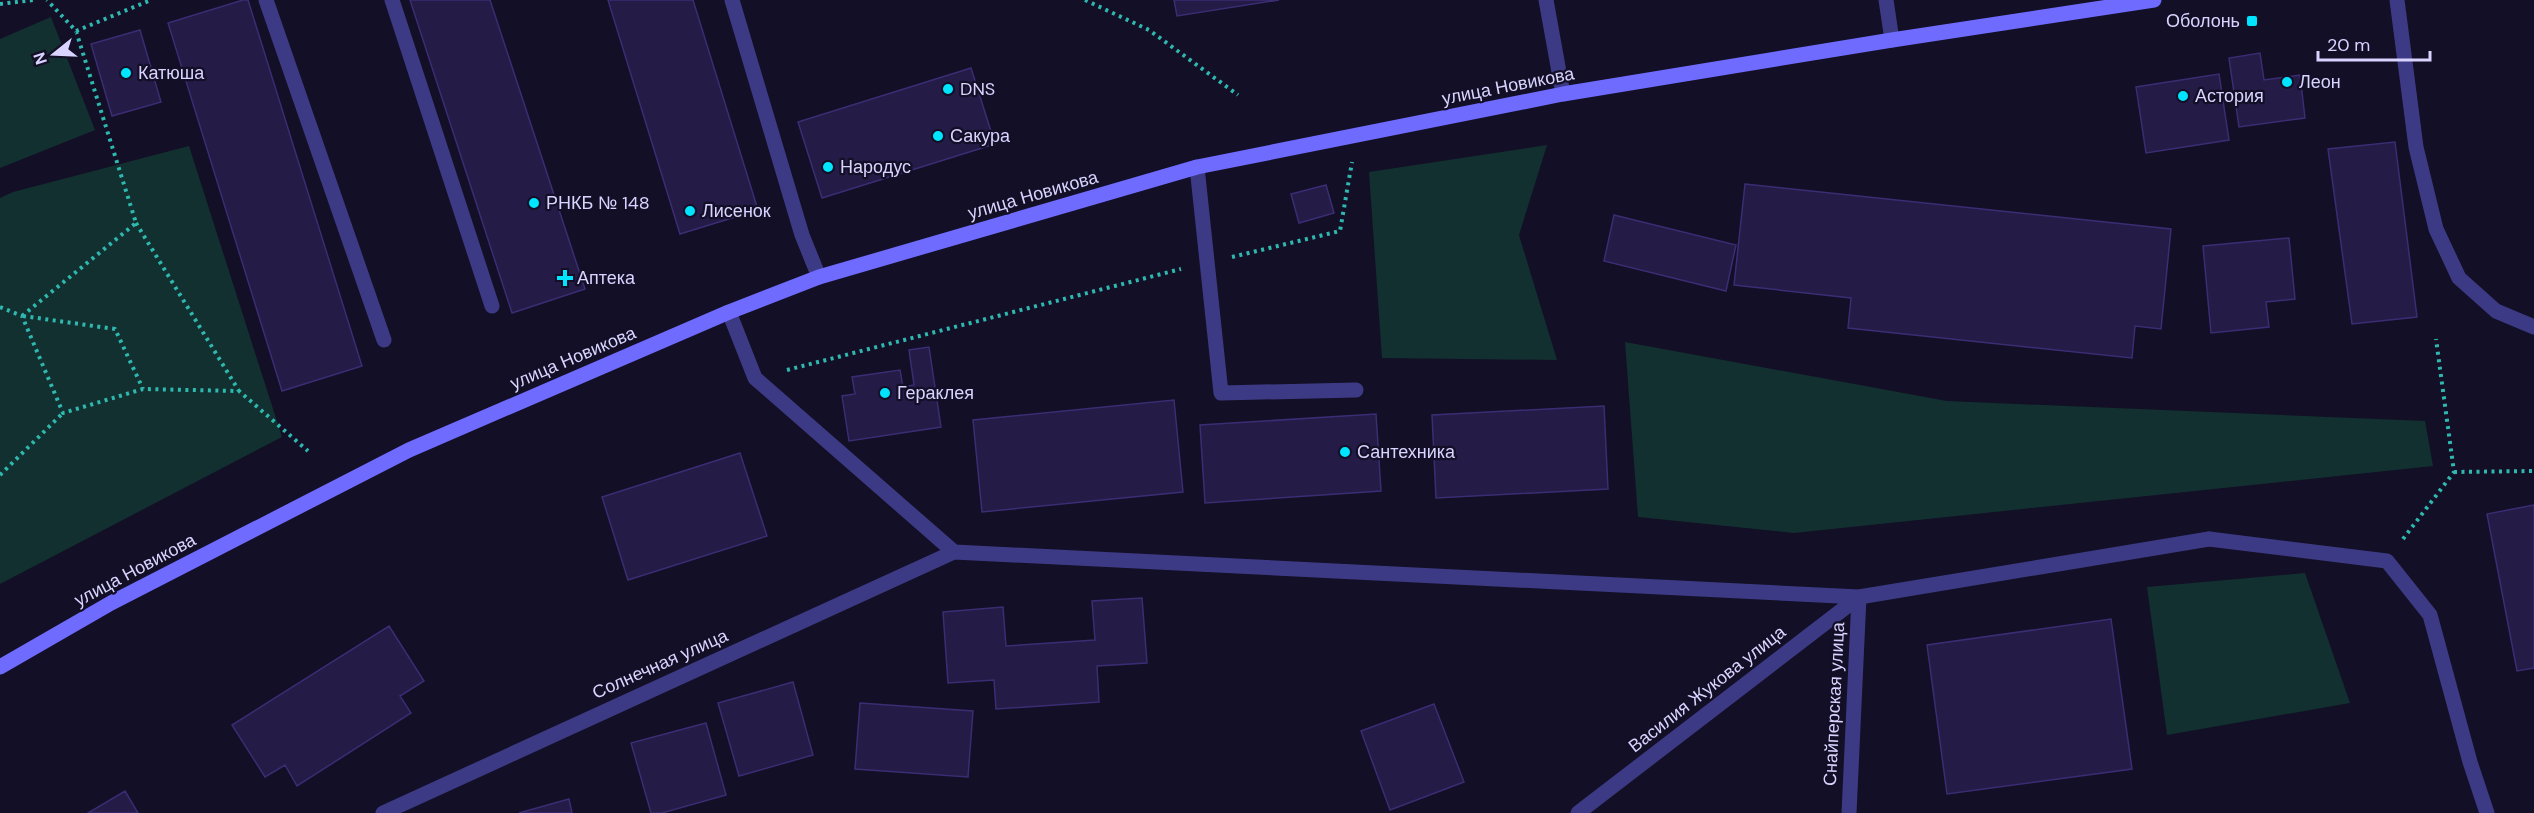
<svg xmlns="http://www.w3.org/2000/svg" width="2534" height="813" font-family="'DM Sans',sans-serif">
<rect width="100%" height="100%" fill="#130f26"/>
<path fill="#12302f" d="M51 17 95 130 0 168V39Z
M1547 145 1519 235 1557 360 1382 358 1369 172Z
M189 146 282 437 0 584V198L13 192Z
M1625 342 1947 401 2425 421 2433 466 1794 533 1638 517Z
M2305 573 2350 703 2167 735 2147 587Z"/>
<path fill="#241b47" stroke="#3b2d73" stroke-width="1.5" d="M243 0H248L362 366 282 391 168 23Z
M410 0H490L585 289 512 313Z
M608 0H693L758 210 680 234Z
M1174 0H1279L1177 16Z
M140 30 161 102 112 116 91 44Z
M2260 53 2264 80 2300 75 2305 118 2239 127 2229 58Z
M971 68 995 144 822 198 798 122Z
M2219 74 2229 140 2146 153 2136 87Z
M2395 142 2417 317 2352 324 2328 149Z
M1745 184 2171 229 2161 329 2135 326 2132 358 1848 328 1851 298 1734 285Z
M1326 185 1334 213 1299 223 1291 194Z
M1614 215 1736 245 1726 291 1604 261Z
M2289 238 2295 299 2266 302 2269 327 2211 333 2203 246Z
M929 347 941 427 849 441 842 396 855 394 852 377 900 370 903 387 914 385 909 350Z
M1174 400 1183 492 982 512 973 420Z
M1604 406 1608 489 1436 498 1432 415Z
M1376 414 1381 491 1205 503 1200 425Z
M740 453 767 536 628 580 602 497Z
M2534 505V668L2517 671 2487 514Z
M1142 598 1147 663 1097 666 1099 702 996 709 994 680 948 683 943 612 1003 607 1006 646 1095 640 1092 601Z
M2111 619 2132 769 1947 794 1927 645Z
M389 626 424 681 400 696 411 713 297 786 285 765 265 777 232 725Z
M793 682 813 755 739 776 718 703Z
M860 703 973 711 968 777 855 769Z
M1434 704 1464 782 1390 810 1361 731Z
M706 723 726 795 662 813H651L631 743Z
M125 791 138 813H88Z
M569 799 572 813H519Z"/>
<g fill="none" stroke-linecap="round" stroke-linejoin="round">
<path stroke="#2fb8b0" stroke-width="4" stroke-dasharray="3 4.5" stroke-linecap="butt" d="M1085 0 1149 30 1238 95
M0 4 33 0
M76 31 151 0
M136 223 239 391
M1232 257 1340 231 1352 162
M0 307 22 316 63 413 143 389 239 391 308 451
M22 316 136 223 76 31 47 0
M23 316 115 329 143 389
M787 370 1181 269
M2454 472 2534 471
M0 475 63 413
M2403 539 2454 472 2436 339"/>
<path stroke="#3d3a85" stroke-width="15" d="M266 0 384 340
M392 0 492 306
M732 0 802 235 819 277
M1546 0 1563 94
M1886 0 1892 40
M1197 167 1221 393 1356 390
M2209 539 2387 561 2430 615 2470 762 2487 813
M1849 813 1859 597"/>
<path stroke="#3d3a85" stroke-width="15" d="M2397 0 2416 147 2436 229 2459 278 2496 311 2534 327
M729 312 755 378 954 552 1859 597 2209 539
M383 813 954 552
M1578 813 1859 597"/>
<path stroke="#6f6bff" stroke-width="15" d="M0 667 111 603 409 450 729 312 819 277 1197 167 1563 94 1892 40 2154 0"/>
</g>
<g fill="#00e5ff" stroke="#130f26" stroke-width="2">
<rect x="2246" y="15" width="12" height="12" rx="3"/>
<circle cx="126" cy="73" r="6"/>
<circle cx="2287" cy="82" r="6"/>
<circle cx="948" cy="89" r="6"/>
<circle cx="2183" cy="96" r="6"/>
<circle cx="938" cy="136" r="6"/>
<circle cx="828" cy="167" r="6"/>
<circle cx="534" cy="203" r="6"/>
<circle cx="690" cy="211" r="6"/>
<path d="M562 269h6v6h6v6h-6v6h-6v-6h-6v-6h6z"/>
<circle cx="885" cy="393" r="6"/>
<circle cx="1345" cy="452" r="6"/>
</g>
<g text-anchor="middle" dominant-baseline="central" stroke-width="4.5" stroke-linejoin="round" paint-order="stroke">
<g font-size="18" fill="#d9d4ff" stroke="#130f26" text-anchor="start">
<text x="2240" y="21" text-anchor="end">Оболонь</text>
<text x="138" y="73">Катюша</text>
<text x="2299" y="82">Леон</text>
<text x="960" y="89">DNS</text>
<text x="2195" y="96">Астория</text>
<text x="950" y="136">Сакура</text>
<text x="840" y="167">Народус</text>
<text x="546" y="203">РНКБ № 148</text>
<text x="702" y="211">Лисенок</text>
<text x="577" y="278">Аптека</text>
<text x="897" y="393">Гераклея</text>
<text x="1357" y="452">Сантехника</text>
</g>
<g font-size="18" fill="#d9d4ff" stroke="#130f26">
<text transform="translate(1508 86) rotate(-11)">улица Новикова</text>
<text transform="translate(1033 195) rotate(-16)">улица Новикова</text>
<text transform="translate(573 358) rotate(-23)">улица Новикова</text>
<text transform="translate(135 570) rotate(-28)">улица Новикова</text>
<text transform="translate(660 664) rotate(-24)">Солнечная улица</text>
<text transform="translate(1707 689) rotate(-38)">Василия Жукова улица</text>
<text transform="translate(1834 704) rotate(-87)">Снайперская улица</text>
</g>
</g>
<g transform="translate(54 54) rotate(252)" stroke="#130f26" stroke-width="4.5" paint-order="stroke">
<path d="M0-4.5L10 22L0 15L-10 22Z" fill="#d9d4ff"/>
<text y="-9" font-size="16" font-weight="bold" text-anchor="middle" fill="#d9d4ff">N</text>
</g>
<path d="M2318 51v9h112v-9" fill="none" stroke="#d9d4ff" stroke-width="3"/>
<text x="2327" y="51" font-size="18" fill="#d9d4ff" stroke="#130f26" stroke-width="4.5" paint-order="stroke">20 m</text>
</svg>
